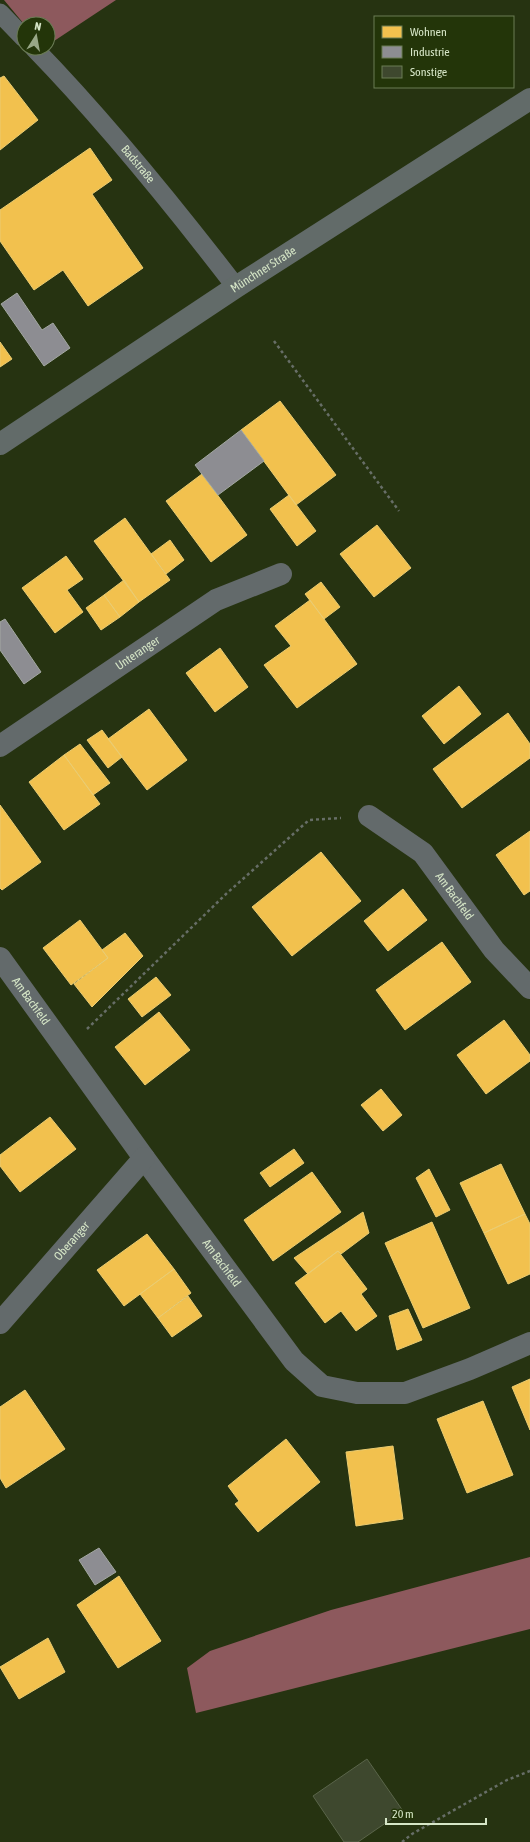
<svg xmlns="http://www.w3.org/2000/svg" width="530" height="1842" font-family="'Asap Condensed',sans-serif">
<rect width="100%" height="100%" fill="#263311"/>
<path fill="#8d595d" d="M4 0H116L48 45V24H24Z
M530 1557V1629L196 1713 187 1668 210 1651 331 1610Z"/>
<path fill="#f2c14e" stroke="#eacc72" d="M4 76 38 120 0 150V78Z
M90 148 112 180 92 194 143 268 88 306 63 270 34 290 0 241V210Z
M0 342 12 359 0 367Z
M280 401 336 475 296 505 241 430Z
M202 474 247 535 211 562 166 501Z
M289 495 316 531 297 546 270 509Z
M125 518 170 580 139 602 94 541Z
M377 525 411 568 374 597 340 554Z
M170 540 184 560 166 574 151 554Z
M66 556 83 579 67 590 83 612 55 633 22 588Z
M124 580 139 602 120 617 104 595Z
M321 582 340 607 324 619 305 594Z
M104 595 120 617 101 630 86 608Z
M310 600 357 664 297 708 264 665 291 646 275 626Z
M220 648 248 687 215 712 186 673Z
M459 686 481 714 444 744 422 716Z
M149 709 187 760 147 790 108 739Z
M508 713 530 744V758L462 808 433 769Z
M102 730 122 757 108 768 87 740Z
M80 744 110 783 93 795 64 755Z
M64 755 100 804 64 830 29 782Z
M0 805 41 862 2 890 0 888Z
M530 831V891L524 895 496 855Z
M321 852 361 901 292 956 252 907Z
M403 889 427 920 388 951 364 921Z
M80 920 108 958 71 985 43 948Z
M125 933 143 956 92 1007 74 984 108 958 102 950Z
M442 942 471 982 405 1030 376 990Z
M156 977 171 995 142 1017 128 999Z
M159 1012 190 1050 145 1085 115 1047Z
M504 1020 530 1055V1061L486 1094 457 1055Z
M381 1089 402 1115 383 1131 361 1105Z
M50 1117 76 1149 20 1192 0 1166V1155Z
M294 1149 304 1163 270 1187 260 1173Z
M501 1164 525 1214 484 1233 460 1183Z
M429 1169 450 1210 436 1217 416 1178Z
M312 1172 341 1212 273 1261 244 1220Z
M363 1212 369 1233 341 1254 338 1251 308 1274 294 1258Z
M525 1214 530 1224V1274L508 1284 484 1233Z
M432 1222 470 1308 423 1328 385 1243Z
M147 1234 174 1269 124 1306 97 1270Z
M338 1251 367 1289 361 1294 377 1316 356 1331 341 1311 325 1323 295 1283Z
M174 1269 191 1293 158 1318 140 1294Z
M188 1296 202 1316 172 1337 158 1318Z
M408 1309 422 1340 397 1350 389 1316Z
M530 1379V1430L512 1387Z
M25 1390 65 1449 6 1488 0 1478V1407Z
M483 1401 513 1475 467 1493 437 1419Z
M286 1439 320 1482 258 1532 235 1504 239 1501 228 1486Z
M393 1446 403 1519 356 1526 346 1452Z
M119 1576 161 1641 118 1668 77 1605Z
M48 1638 65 1672 19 1699 0 1667Z"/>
<path fill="#8d8d92" stroke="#a3a8a2" d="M17 293 42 330 53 323 70 348 44 366 1 304Z
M241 430 264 461 218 495 195 465Z
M5 619 41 672 24 684 0 650V622Z
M99 1548 116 1572 95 1585 79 1560Z"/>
<path fill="#3e482e" stroke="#5a654a" d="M367 1759 403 1811 358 1842H344L313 1796Z"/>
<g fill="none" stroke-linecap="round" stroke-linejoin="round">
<path stroke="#676e67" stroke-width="2.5" stroke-dasharray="3 3" stroke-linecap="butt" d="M274 341 399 511
M87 1029 226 894 309 820 341 818
M402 1842 412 1834 507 1780 530 1771"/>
<g stroke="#636a6b" stroke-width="19">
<path d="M0 13 24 38"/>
<path id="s1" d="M34 48C106 122 173 205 236 287"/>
</g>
<g stroke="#636a6b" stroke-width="22">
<path id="s2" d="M0 746 216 600 281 574"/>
<path id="s3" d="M369 816 423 853 494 950 530 988"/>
<path id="s4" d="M0 958 144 1158 294 1361 322 1386 357 1393H405L470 1369 530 1343"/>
<path id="s5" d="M0 1323 144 1158"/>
</g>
<path stroke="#626b69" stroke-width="22" id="s6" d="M0 444 236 287 530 99"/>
</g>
<g text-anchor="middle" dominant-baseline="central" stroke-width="4" stroke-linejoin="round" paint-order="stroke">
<g font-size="12" fill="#d6e6c7" stroke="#233509">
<text stroke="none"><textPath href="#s1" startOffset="156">Badstraße</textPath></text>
<text stroke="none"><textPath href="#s6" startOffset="316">Münchner Straße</textPath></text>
<text stroke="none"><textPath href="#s2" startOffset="166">Unteranger</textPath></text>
<text stroke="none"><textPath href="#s3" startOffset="119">Am Bachfeld</textPath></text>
<text stroke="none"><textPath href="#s4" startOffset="53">Am Bachfeld</textPath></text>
<text stroke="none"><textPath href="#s5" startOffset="109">Oberanger</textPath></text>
<text stroke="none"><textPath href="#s4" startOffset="377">Am Bachfeld</textPath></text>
</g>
</g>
<rect x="374" y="16" width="140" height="72" fill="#233509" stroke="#6b7c55"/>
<rect x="382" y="26" width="20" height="12" fill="#f2c14e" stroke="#6b7c55"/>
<text x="410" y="36" font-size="12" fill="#d6e6c7">Wohnen</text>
<rect x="382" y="46" width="20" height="12" fill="#8d8d92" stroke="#6b7c55"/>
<text x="410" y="56" font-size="12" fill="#d6e6c7">Industrie</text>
<rect x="382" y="66" width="20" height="12" fill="#3e482e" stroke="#6b7c55"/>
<text x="410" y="76" font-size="12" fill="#d6e6c7">Sonstige</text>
<g transform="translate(36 36) rotate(11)"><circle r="19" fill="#233509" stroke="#6b7c55"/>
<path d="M0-3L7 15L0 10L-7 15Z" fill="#98a787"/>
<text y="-6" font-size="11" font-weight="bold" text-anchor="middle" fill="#d6e6c7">N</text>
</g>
<path d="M386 1818v6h100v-6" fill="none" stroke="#d6e6c7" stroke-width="2"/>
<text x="392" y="1818" font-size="12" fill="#d6e6c7" stroke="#233509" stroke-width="3" paint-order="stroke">20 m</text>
</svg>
